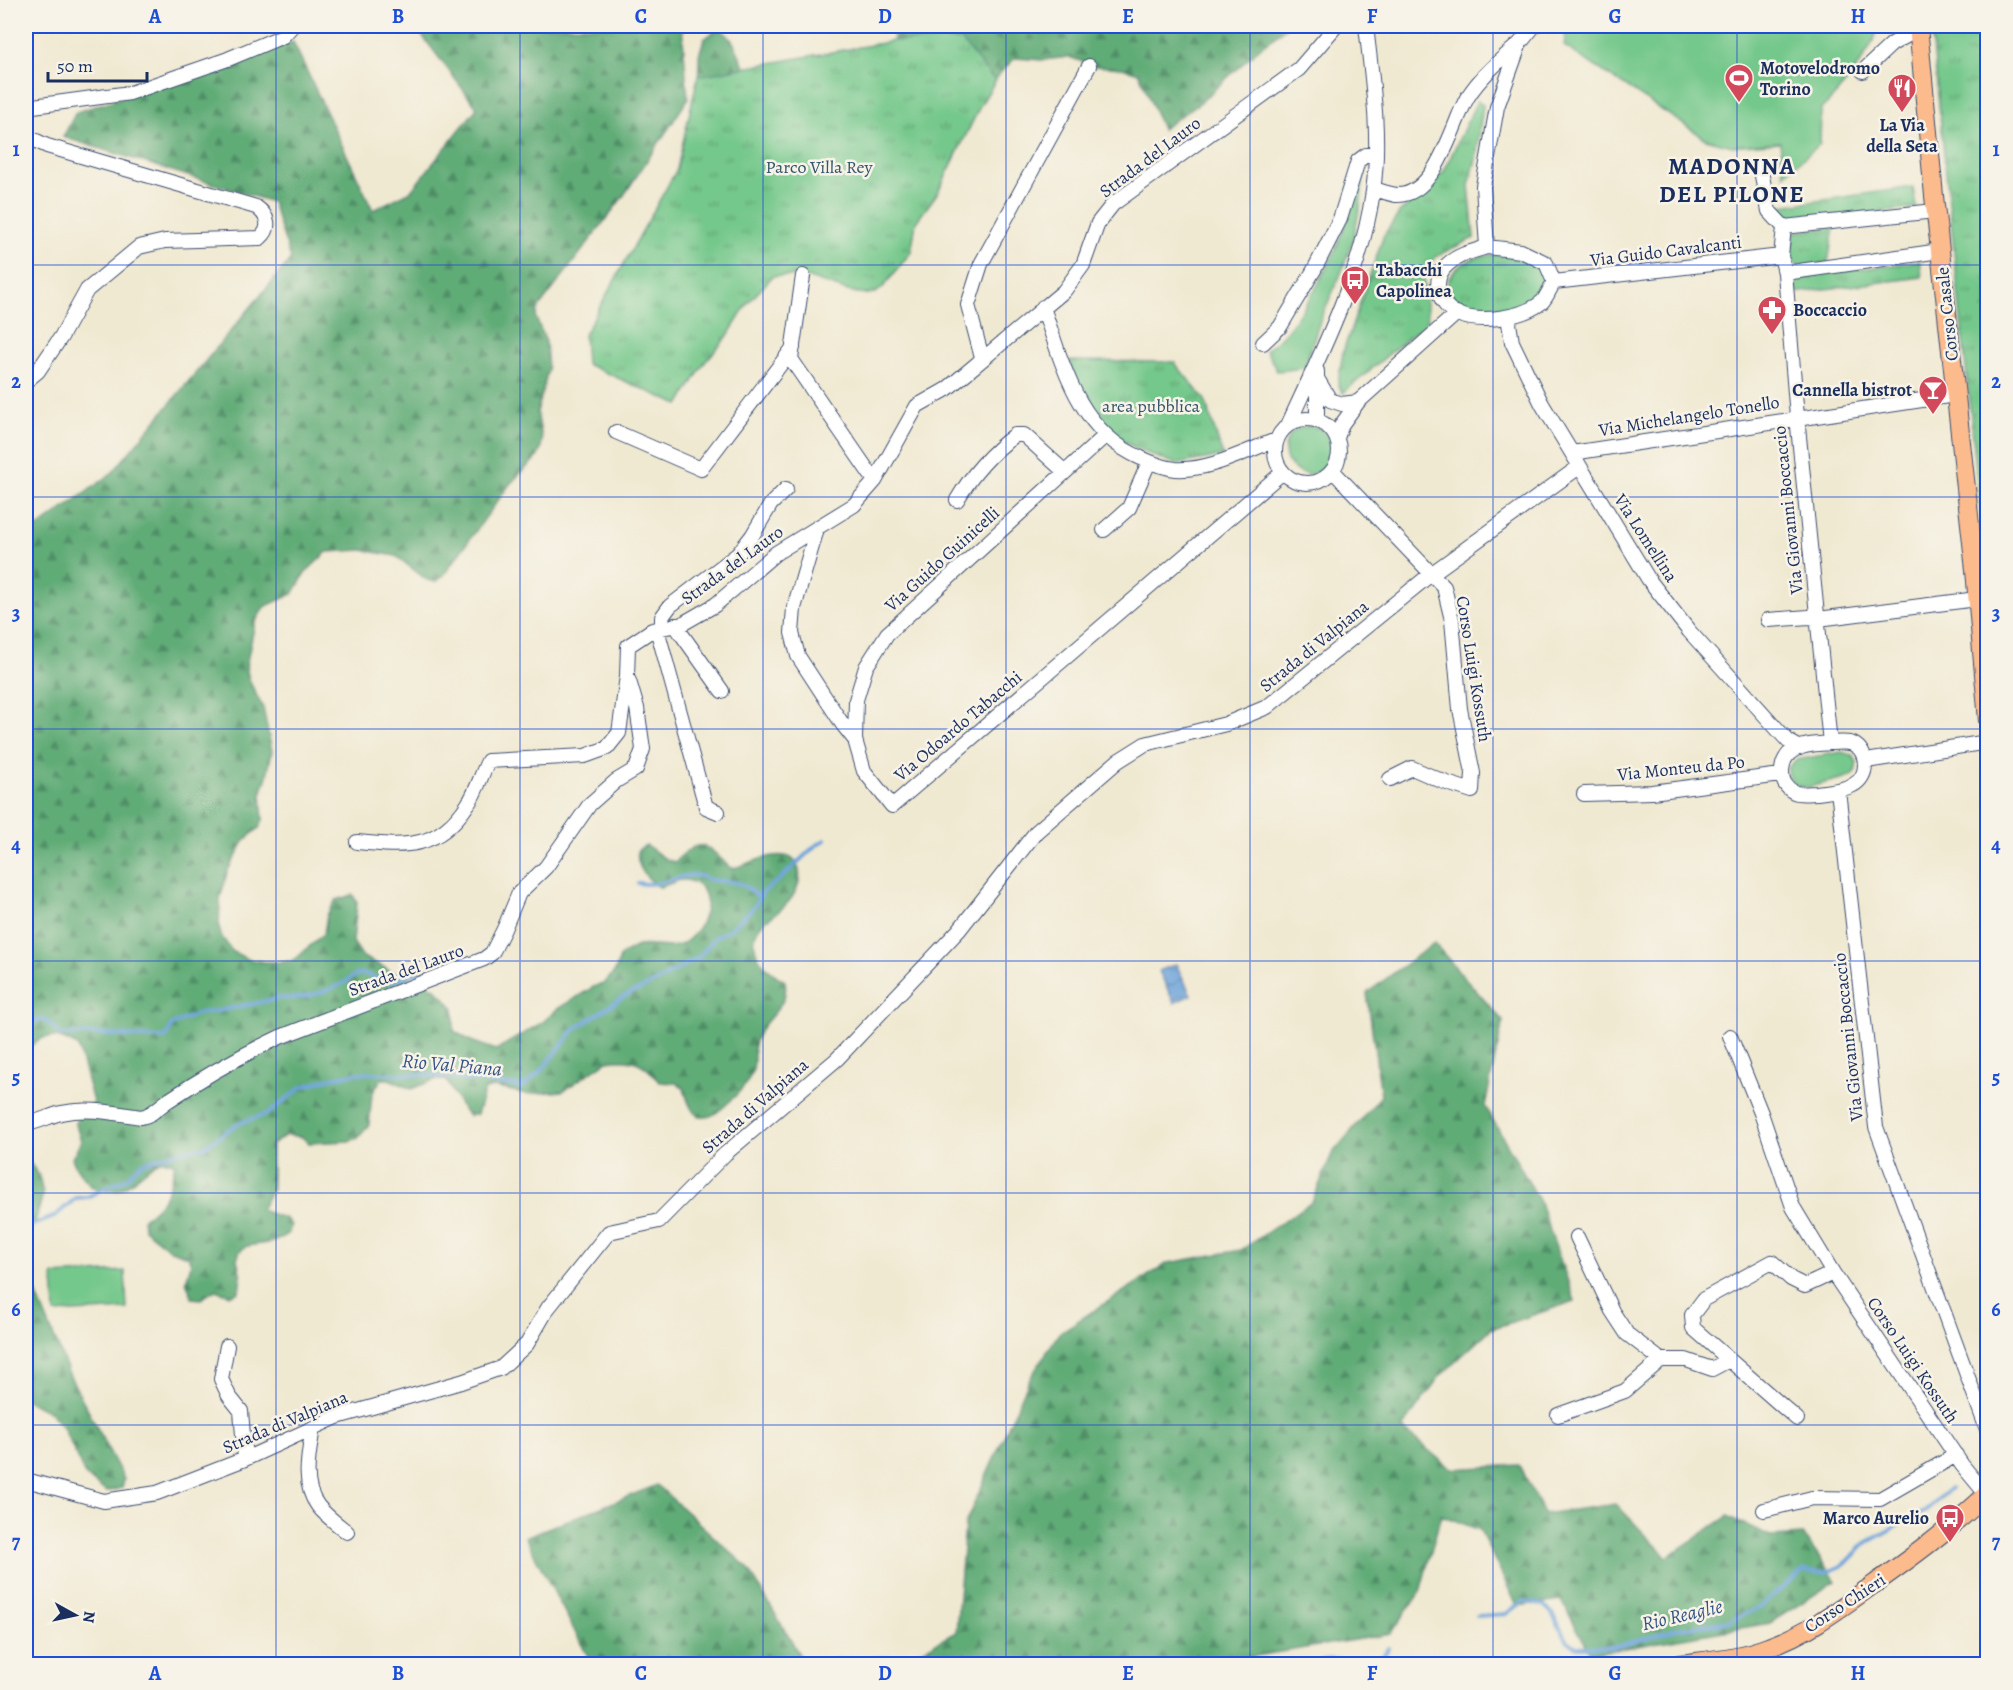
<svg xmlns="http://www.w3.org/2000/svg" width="2013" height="1690" font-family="Alegreya,serif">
<defs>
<pattern id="forest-firs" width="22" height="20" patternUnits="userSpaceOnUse" patternTransform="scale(1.5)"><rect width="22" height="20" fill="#60ac77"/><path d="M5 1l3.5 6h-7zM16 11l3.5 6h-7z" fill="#4e8c65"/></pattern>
<pattern id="park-tufts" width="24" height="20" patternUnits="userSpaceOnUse" patternTransform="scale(1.5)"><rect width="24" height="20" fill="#75c88b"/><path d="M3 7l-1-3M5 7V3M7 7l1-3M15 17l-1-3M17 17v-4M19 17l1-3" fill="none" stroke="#5fa375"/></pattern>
<pattern id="water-waves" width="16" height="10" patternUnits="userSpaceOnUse" patternTransform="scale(1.5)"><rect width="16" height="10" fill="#6ca3da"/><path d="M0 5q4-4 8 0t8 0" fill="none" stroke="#5885b4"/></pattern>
</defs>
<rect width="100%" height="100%" fill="#f7f3e8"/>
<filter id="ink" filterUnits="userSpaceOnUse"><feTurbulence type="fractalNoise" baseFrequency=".0167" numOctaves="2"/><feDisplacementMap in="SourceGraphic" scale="12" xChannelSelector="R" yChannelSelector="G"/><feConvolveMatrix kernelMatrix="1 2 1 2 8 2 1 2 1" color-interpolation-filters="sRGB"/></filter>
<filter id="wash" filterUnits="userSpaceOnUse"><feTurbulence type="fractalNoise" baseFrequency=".008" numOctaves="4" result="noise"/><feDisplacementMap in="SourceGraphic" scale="24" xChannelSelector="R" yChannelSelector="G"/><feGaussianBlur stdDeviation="1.35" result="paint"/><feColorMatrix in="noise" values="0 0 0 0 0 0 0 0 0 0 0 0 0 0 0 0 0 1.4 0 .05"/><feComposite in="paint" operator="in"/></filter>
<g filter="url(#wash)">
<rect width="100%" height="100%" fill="#f0e9d2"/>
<path fill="#75c88b" stroke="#487c74" stroke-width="1.5" d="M1567 26H1879C1872 51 1841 92 1821 109L1820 144 1784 175 1780 142 1732 146 1706 139 1564 46Z
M1365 168 1360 207 1352 243 1340 276 1321 318 1304 368 1277 371 1266 350C1302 324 1336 254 1350 212 1355 197 1357 182 1365 168Z
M1285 450a24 24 0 1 1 48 0a24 24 0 1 1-48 0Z
M1841 752 1852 755 1857 762 1855 773 1852 776 1809 787 1797 786 1789 779 1788 768 1796 760Z
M125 1271 127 1309 55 1313 53 1275Z"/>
<path fill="url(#forest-firs)" stroke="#3e6e6a" stroke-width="1.5" d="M415 26H682L688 99 622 198 537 310 536 318 546 342 548 370 537 412 542 439 541 448 538 456 510 484 443 576 436 582 427 580 396 556 362 550 327 552 306 572 293 594 264 607 255 623 246 666 249 680 263 708 272 751 267 776 261 794 263 820 259 828 245 840 227 872 220 900 219 926 221 936 232 951 247 959 264 962H282L291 961 299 956 324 933 327 915 336 900 353 895 357 903 353 942 363 957 403 977 435 988 454 1008V1031L471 1041 496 1050 543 1022 557 1009 595 986 604 984 615 971 621 955C627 952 633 948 638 946 653 943 671 952 685 942 703 930 720 891 690 881 678 877 671 885 659 887 646 878 635 866 638 850L646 845 667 860 675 862C703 833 707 847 732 869 748 864 786 845 796 863 806 880 793 900 779 911 771 918 760 922 756 933 749 956 768 971 785 981 790 1009 761 1019 755 1041 752 1051 756 1063 752 1073 747 1084 738 1094 729 1102 704 1127 692 1121 684 1088L676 1083 659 1082C645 1062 632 1057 607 1061L563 1091 527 1094 493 1087 485 1089 477 1114 469 1116 463 1110 446 1080 437 1079 411 1089 389 1079H381L372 1094 369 1125 358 1138 349 1141 309 1143 302 1137 286 1135 272 1144V1189L261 1210 286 1219 291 1225 289 1233 274 1242 247 1246 240 1251 237 1259 241 1276 239 1292 231 1295 215 1290 201 1299 192 1298 186 1281 191 1264 188 1256 171 1250 144 1229 143 1219C166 1202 169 1192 175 1164 169 1161 164 1159 158 1162 139 1171 129 1193 107 1191 98 1190 92 1189 87 1181 80 1174 75 1168 72 1158L81 1141 75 1122 93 1102 78 1047C59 1033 37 1032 26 1054V536L111 474 291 259 272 202 63 137 76 112 293 42 373 210 411 191 477 108Z
M891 26H968L973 37 997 32 1006 26H1288L1262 46 1202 101 1162 129 1139 73 1122 68 1095 66 1069 57 1043 60 1015 58 1000 73 981 104 938 192 916 222 911 252 884 286 877 292 868 294 843 289 814 268 697 116 699 55 704 39 718 29C734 35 738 54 745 68L894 41Z
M1434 943 1503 1021 1485 1106 1539 1200 1575 1301 1491 1329 1440 1376 1402 1428 1451 1469 1519 1465 1544 1514 1616 1504 1667 1557 1728 1516 1772 1537 1803 1535 1836 1581 1770 1623 1591 1654 1561 1600 1517 1606 1480 1530 1441 1515 1420 1592 1391 1634 1244 1658 1225 1664H592L525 1537 657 1485 748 1568 803 1661 912 1656 956 1632 965 1524 1029 1380 1059 1333 1168 1263 1241 1250 1312 1202 1332 1154 1381 1096 1367 993Z
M26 1158 39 1175 43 1194 36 1219 28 1235 27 1243 30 1278 70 1376 124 1479 122 1488 106 1492 85 1475 63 1427 51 1413 26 1400Z"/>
<path fill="url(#park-tufts)" stroke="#487c74" stroke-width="1.5" d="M1931 26H1987V575Z
M961 40 995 81 981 104 938 192 916 222 911 252 884 286 877 292 868 294 851 292 803 276H773L748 303 727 337 705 362 679 405 586 364 584 335 677 169 698 76 894 41Z
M1477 101 1483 105 1476 159 1469 185 1474 238 1436 256 1423 272 1428 321 1343 393 1338 384 1343 352 1384 235 1400 212 1421 195 1444 171Z
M1913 187 1916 208 1788 223 1775 210 1774 207Z
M1834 227 1828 263 1798 267C1789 256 1787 244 1795 232Z
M1505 255C1526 257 1542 262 1548 283 1545 288 1541 295 1537 299 1523 312 1472 318 1457 304 1433 283 1459 261 1482 256 1489 255 1498 255 1505 255Z
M1920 261 1922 277 1794 293 1793 278Z
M1069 361 1174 362 1205 400 1223 456 1177 464 1156 457 1124 442 1094 420 1081 394Z"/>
<path fill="url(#water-waves)" stroke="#44699c" stroke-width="1.5" d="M1176 964 1191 995 1174 1003 1159 971Z"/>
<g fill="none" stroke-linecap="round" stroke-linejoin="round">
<path stroke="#6ca3da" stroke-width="4" d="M638 883C664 887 671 877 693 875 700 874 705 879 711 880 738 883 737 878 759 897
M26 1023C47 1017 46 1020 61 1035L96 1034 161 1038 167 1037 172 1025 199 1013 218 1011 281 998C303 1000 324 992 344 983 349 980 354 975 359 974 371 972 378 983 390 982 404 980 415 968 430 974
M26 1227 54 1217 76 1198 87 1197 127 1178 141 1163 175 1153 204 1147 237 1124 269 1113 302 1087 331 1078 359 1073 430 1075 523 1087 541 1071 575 1029 623 997 658 981 699 957 715 937 729 930 754 907 763 892 780 879 815 846 825 840
M1477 1616 1506 1614 1523 1601 1544 1605 1551 1612 1567 1640 1576 1647H1615L1677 1629 1731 1621 1760 1607 1788 1583 1805 1571 1825 1573 1844 1565 1866 1543 1926 1510 1951 1488
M1315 1664C1331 1652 1354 1670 1375 1661 1382 1657 1385 1656 1388 1648"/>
</g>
</g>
<g filter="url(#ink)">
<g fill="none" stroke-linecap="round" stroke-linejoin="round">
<g stroke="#3b4b6f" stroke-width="16">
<path id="minor" d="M1863 71 1892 44 1919 29
M26 107 130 93 228 59 283 36 292 26
M26 136 47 146 256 207C268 215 272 228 260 238L165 241 139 247 87 290 61 337 38 371 26 381
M1760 166 1769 211 1784 227
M1374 189C1381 191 1389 194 1396 195 1436 197 1452 125 1467 98 1480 77 1500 60 1519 44
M1935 211 1784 227 1781 256 1785 273 1940 251
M1487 247 1521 251 1546 263 1554 282C1550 288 1547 297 1542 302 1522 318 1480 324 1457 314 1437 304 1431 278 1448 264 1459 254 1474 251 1487 247Z
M1487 247 1483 186 1497 107 1520 43 1534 26
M1785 273 1797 417 1830 743
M803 276 791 359 875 481
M1554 282 1781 256
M1043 307C1063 366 1079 432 1141 458 1152 463 1164 468 1176 469 1210 471 1245 451 1276 440
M1508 317 1512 342 1542 404 1649 580 1689 631 1788 741 1800 748
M1263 343 1280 327 1314 270 1340 219 1358 161 1366 155H1375
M982 358 968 305 981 264 1089 66
M1318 380 1330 400 1342 404 1358 402
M1275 451a32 32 0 1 1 64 0a32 32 0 1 1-64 0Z
M1317 419V371
M1289 423C1323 349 1362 272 1373 191 1381 137 1372 79 1366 26
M616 432 701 469 793 348
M1337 438 1342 424 1358 402 1457 313
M1572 453 1955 395
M1333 471 1444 587 1452 620 1460 709 1473 773 1472 791 1444 782 1412 768 1390 779
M957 500C972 474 991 453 1015 435H1024L1065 472
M817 529 794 608 792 633 798 656 843 725 855 740 864 771 892 806 1283 472
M1104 530 1129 508 1149 462
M1768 620 1809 617 1818 619 1977 599
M675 625 722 691
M662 627V617L670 606 738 554 752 536 771 504 786 489
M657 629 706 807 718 812
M855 740 856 700 866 667 887 634 1106 435
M1830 743C1837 743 1847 741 1853 744 1869 752 1869 777 1853 785 1842 791 1829 791 1817 793 1810 793 1799 795 1794 792 1777 784 1779 758 1794 750 1804 744 1818 744 1830 743Z
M1866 761 1988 742
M1838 790 1876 1127 1988 1432
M1584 794 1652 792 1781 775
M357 842C406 847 438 850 468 804 477 791 481 775 488 761L585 756 607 748 619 733 627 676 628 646 652 630 682 624 715 605 776 553 854 505 875 481 917 406 947 389 1064 291 1083 265 1098 223 1113 204 1299 69 1336 26
M1730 1036 1761 1113 1793 1207 1833 1273 1962 1465 1986 1494
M26 1124C39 1122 49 1116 61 1113 88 1107 114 1113 141 1117 153 1115 159 1106 169 1100 202 1078 244 1054 280 1037L484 959 492 953 504 929 519 893 546 867 590 804 616 781 636 769 643 749 637 708 629 681
M1577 1237 1612 1311 1627 1334 1661 1360
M227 1346 221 1379 229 1396 241 1411 245 1459
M1558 1415 1625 1391 1661 1360H1686L1712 1369 1729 1360
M1797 1419 1693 1328 1692 1315 1704 1299 1772 1262 1791 1279 1805 1286 1833 1273
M313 1428C309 1453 301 1484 318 1506 326 1516 337 1524 347 1532
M26 1480 104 1501 157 1493 245 1459 337 1417 461 1382 501 1368 527 1344 548 1308 609 1232 659 1221 725 1154 837 1059 959 930 1036 832 1118 761 1145 744 1226 724 1267 707 1431 574 1579 467
M1764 1510 1812 1498 1880 1499 1956 1455"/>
</g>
<g stroke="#3b4b6f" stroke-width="20">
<path id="major" d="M1918 26 1934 196 1975 570 1988 721
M1679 1664C1709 1660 1740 1658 1768 1647 1806 1634 1838 1610 1870 1587 1911 1558 1952 1528 1988 1493"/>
</g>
<use href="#minor" stroke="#fff" stroke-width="14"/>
<use href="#major" stroke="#fbbb8d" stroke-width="18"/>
</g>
</g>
<path fill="none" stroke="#1d4ed8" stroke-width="1.5" stroke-opacity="0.55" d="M276 26V1664M520 26V1664M763 26V1664M1006 26V1664M1250 26V1664M1493 26V1664M1737 26V1664M26 265H1988M26 497H1988M26 729H1988M26 961H1988M26 1193H1988M26 1425H1988"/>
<defs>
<g id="stadium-pin" transform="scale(1.5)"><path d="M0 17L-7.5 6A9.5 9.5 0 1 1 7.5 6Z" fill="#d1495b" stroke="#f7f3e8"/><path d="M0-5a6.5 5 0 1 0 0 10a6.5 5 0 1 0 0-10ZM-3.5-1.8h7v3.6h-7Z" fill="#fff"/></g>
<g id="restaurant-pin" transform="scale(1.5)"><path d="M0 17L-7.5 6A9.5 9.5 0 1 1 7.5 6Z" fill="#d1495b" stroke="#f7f3e8"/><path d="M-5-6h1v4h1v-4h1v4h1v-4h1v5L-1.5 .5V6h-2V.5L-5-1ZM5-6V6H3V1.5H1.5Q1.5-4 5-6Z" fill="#fff"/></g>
<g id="bus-pin" transform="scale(1.5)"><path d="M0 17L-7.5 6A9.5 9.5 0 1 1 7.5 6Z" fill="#d1495b" stroke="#f7f3e8"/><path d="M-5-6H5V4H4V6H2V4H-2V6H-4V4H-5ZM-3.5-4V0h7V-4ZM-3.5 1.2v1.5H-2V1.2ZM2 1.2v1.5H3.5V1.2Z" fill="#fff"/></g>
<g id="pharmacy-pin" transform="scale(1.5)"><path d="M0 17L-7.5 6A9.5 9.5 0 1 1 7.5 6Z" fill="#d1495b" stroke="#f7f3e8"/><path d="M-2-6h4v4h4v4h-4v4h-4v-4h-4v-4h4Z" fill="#fff"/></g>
<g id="bar-pin" transform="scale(1.5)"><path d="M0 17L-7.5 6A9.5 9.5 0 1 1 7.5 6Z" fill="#d1495b" stroke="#f7f3e8"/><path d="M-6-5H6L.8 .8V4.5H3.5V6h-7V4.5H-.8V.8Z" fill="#fff"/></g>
</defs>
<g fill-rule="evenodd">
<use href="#stadium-pin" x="1739" y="78"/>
<use href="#restaurant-pin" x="1902" y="88"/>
<use href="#bus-pin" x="1355" y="280"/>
<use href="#pharmacy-pin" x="1772" y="310"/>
<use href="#bar-pin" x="1933" y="390"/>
<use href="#bus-pin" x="1950" y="1518"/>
</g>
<g text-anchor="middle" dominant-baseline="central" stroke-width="5" stroke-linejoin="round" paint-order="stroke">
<g font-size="18" font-weight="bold" fill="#1b2f5e" stroke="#f7f3e8" text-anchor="start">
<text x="1760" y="68">Motovelodromo<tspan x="1760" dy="21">Torino</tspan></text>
<text x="1902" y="125" text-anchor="middle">La Via<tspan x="1902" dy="21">della Seta</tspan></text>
<text x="1376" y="270">Tabacchi<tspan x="1376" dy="21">Capolinea</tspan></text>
<text x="1793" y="310">Boccaccio</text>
<text x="1912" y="390" text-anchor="end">Cannella bistrot</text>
<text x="1929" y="1518" text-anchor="end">Marco Aurelio</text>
</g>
<g font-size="18" fill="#1b2f5e" stroke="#f7f3e8">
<text transform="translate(1150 157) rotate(-37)">Strada del Lauro</text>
<text transform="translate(1666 251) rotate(-7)">Via Guido Cavalcanti</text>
<text transform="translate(1947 314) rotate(-96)">Corso Casale</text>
<text transform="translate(1689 416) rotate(-9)">Via Michelangelo Tonello</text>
<text transform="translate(1788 510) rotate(-96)">Via Giovanni Boccaccio</text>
<text transform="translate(1646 538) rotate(57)">Via Lomellina</text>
<text transform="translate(942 559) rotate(-42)">Via Guido Guinicelli</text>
<text transform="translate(732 565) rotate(-36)">Strada del Lauro</text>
<text transform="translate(1314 646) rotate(-39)">Strada di Valpiana</text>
<text transform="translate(1474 669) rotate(81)">Corso Luigi Kossuth</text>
<text transform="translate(958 726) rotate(-40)">Via Odoardo Tabacchi</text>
<text transform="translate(1681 768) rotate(-6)">Via Monteu da Po</text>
<text transform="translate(406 970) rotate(-20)">Strada del Lauro</text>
<text transform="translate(1848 1037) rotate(-96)">Via Giovanni Boccaccio</text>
<text transform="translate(755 1106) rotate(-41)">Strada di Valpiana</text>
<text transform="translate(1913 1360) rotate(56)">Corso Luigi Kossuth</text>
<text transform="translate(285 1422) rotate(-23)">Strada di Valpiana</text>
<text transform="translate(1845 1603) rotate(-33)">Corso Chieri</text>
</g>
<g font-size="18" fill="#325569" stroke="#f7f3e8">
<text x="819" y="167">Parco Villa Rey</text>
<text x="1151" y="406">area pubblica</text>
</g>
<g font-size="20" font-style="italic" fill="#335283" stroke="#f7f3e8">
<text transform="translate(452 1065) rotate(5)">Rio Val Piana</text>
<text transform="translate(1682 1615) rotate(-13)">Rio Reaglie</text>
</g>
<g font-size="24" font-weight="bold" letter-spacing="1.5" fill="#1b2f5e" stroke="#f7f3e8">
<text x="1732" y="166">MADONNA<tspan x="1732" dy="28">DEL PILONE</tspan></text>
</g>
</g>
<rect width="2013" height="1690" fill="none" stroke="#f7f3e8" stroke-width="66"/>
<g transform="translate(75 1615) rotate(98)" stroke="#f7f3e8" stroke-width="4.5" paint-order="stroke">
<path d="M0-4.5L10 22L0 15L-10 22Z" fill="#1b2f5e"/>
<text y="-9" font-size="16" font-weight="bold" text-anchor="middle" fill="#1b2f5e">N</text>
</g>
<path d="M48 72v9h99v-9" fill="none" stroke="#1b2f5e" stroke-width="3"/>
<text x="57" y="72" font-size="18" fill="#1b2f5e" stroke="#f7f3e8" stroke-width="4.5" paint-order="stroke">50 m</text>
<rect x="33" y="33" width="1947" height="1624" fill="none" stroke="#1d4ed8" stroke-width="2"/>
<g font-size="20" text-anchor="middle" font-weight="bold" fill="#1d4ed8">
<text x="155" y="23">A</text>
<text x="398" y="23">B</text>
<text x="641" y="23">C</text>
<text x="885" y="23">D</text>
<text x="1128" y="23">E</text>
<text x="1372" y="23">F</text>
<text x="1615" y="23">G</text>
<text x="1858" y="23">H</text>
<text x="16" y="156">1</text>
<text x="1996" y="156">1</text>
<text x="16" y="388">2</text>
<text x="1996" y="388">2</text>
<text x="16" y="620">3</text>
<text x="1996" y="620">3</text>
<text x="16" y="852">4</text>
<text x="1996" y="852">4</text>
<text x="16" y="1084">5</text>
<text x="1996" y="1084">5</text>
<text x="16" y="1316">6</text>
<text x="1996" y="1316">6</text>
<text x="16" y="1548">7</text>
<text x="1996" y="1548">7</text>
<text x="155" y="1680">A</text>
<text x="398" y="1680">B</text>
<text x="641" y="1680">C</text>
<text x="885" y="1680">D</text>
<text x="1128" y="1680">E</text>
<text x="1372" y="1680">F</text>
<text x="1615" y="1680">G</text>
<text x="1858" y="1680">H</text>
</g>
</svg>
